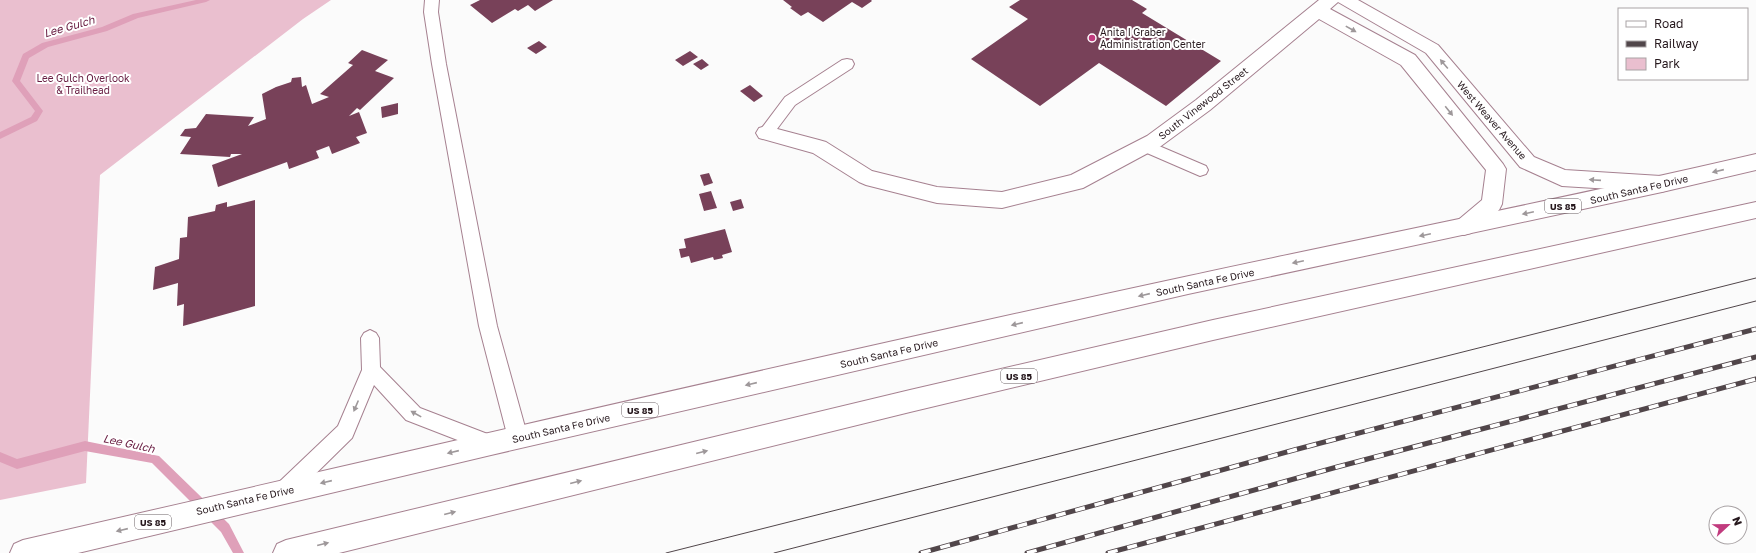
<svg xmlns="http://www.w3.org/2000/svg" width="1756" height="553" font-family="'Golos Text',sans-serif">
<rect width="100%" height="100%" fill="#fbfbfb"/>
<path fill="#eabfcf" d="M0 0H331L303 19 100 175 86 483 0 500Z"/>
<g fill="none" stroke-linecap="round" stroke-linejoin="round">
<path fill="#dfa0b9" fill-rule="evenodd" d="M196 0H210L206 2 138 18 107 31 48 47 29 58 20 81 43 111 37 121 0 139V132L31 117 35 111 12 81 23 54 42 43 102 27 133 14Z
M85 441 159 456 229 524 244 553H233L221 532 152 463 85 451 17 469 0 462V452L17 459Z"/>
</g>
<path fill="#784159" d="M480 0H553L535 11 528 5 518 11 515 9 492 23 470 5Z
M783 0H871L872 1 862 8 852 2 823 22 808 12 801 16 790 8 792 7Z
M1020 0H1132L1147 9 1142 13 1221 61 1166 106 1099 63 1040 106 971 59 1028 19 1009 7Z
M539 41 547 47 536 54 527 48Z
M362 50 388 60 375 71 394 78 360 110 357 108 349 116 359 112 367 133 356 137 360 143 332 154 329 146 316 151 319 158 289 169 287 162 218 187 212 165 242 154H231L230 157 180 154 191 137 180 136 185 129 196 128 206 114 254 117 248 126 266 119 262 94 276 87 291 82 292 78 301 77 302 87 306 85 312 104 329 97 320 94 353 65 348 63Z
M690 51 698 57 683 66 675 60Z
M702 59 709 65 701 70 693 64Z
M750 85 763 96 754 102 740 91Z
M398 103V114L382 118 381 107Z
M709 173 713 183 704 186 700 175Z
M711 191 717 208 704 211 699 194Z
M741 199 744 208 733 211 730 202Z
M255 200V306L183 326 184 304 177 306 178 283 153 290 155 267 179 259 180 238 187 237 188 217 215 211 216 205 227 202V207Z
M725 229 732 252 722 255 723 258 714 260 713 257 691 263 689 256 681 258 679 249 686 248 684 239Z"/>
<g fill="none" stroke-linecap="round" stroke-linejoin="round">
<g stroke="#a68190" stroke-width="2">
<path id="lane" d="M425 0H439L438 12 446 64 497 326 528 438 525 444 518 447 511 444 508 438 479 326 432 64 424 12Z
M847 59 852 60 854 64 852 68 795 105 771 137 766 139 761 137 758 133 785 97 842 60Z
M1145 140 1206 166 1208 170 1206 174 1200 176 1140 150 1137 146 1140 142Z
M370 330 376 333 379 338 380 367 420 408 498 438 501 444 498 450 491 453 406 420 374 385 352 438 290 499 283 501 276 499 273 492 276 485 338 426 362 370 361 338 364 333Z"/>
</g>
<g stroke="#a68190" stroke-width="2">
<path id="street" d="M1319 0H1358L1438 45 1534 157 1565 170 1661 176 1668 178 1671 184 1668 190 1661 192 1562 186 1520 167 1426 53 1338 2 1330 9 1415 55 1503 164 1506 169 1502 204 1499 210 1471 233 1464 235 1457 233 1453 227 1457 221 1482 200 1486 170 1401 65 1319 19 1210 110 1161 146 1083 188 1002 208 937 203 866 185 859 182 813 153 759 138 756 133 759 128 766 126 819 140 826 142 872 171 937 187 1002 192 1071 175 1147 136 1196 100Z"/>
</g>
<g stroke="#a68190" stroke-width="2">
<path id="highway" d="M1756 154V170L1662 192 1188 294 491 455 78 553H10L14 544 23 540C411 451 800 360 1189 276 1378 235 1568 198 1756 154Z
M1756 202V218L1213 340 910 412 339 553H273L277 544 286 540 910 390 1213 320Z"/>
</g>
<use href="#lane" fill="#fff" fill-rule="evenodd"/>
<use href="#street" fill="#fff" fill-rule="evenodd"/>
<use href="#highway" fill="#fff" fill-rule="evenodd"/>
<path stroke="#51464a" stroke-width="1" d="M666 553 1756 278
M774 553 1756 301"/>
<g stroke="#51464a" stroke-width="5">
<path id="rail" d="M921 553 1294 450 1756 329
M1027 553 1337 467 1756 357
M1108 553 1756 379"/>
</g>
<use href="#rail" stroke="#fff" stroke-width="3.5" stroke-dasharray="10" stroke-linecap="butt"/>
</g>
<defs><path id="oneway-solid" d="M-6-.8H1V-3.2L6.5 0L1 3.2V.8H-6Z"/></defs>
<g fill="#9e989a">
<use href="#oneway-solid" transform="translate(1351 29) rotate(29)"/>
<use href="#oneway-solid" transform="translate(1444 64) rotate(-130)"/>
<use href="#oneway-solid" transform="translate(1449 111) rotate(51)"/>
<use href="#oneway-solid" transform="translate(1718 171) rotate(167)"/>
<use href="#oneway-solid" transform="translate(1595 180) rotate(-176)"/>
<use href="#oneway-solid" transform="translate(1528 213) rotate(168)"/>
<use href="#oneway-solid" transform="translate(1425 235) rotate(168)"/>
<use href="#oneway-solid" transform="translate(1298 262) rotate(168)"/>
<use href="#oneway-solid" transform="translate(1144 295) rotate(167)"/>
<use href="#oneway-solid" transform="translate(1017 324) rotate(167)"/>
<use href="#oneway-solid" transform="translate(751 384) rotate(167)"/>
<use href="#oneway-solid" transform="translate(356 406) rotate(113)"/>
<use href="#oneway-solid" transform="translate(416 414) rotate(-151)"/>
<use href="#oneway-solid" transform="translate(453 452) rotate(167)"/>
<use href="#oneway-solid" transform="translate(702 452) rotate(-14)"/>
<use href="#oneway-solid" transform="translate(326 482) rotate(167)"/>
<use href="#oneway-solid" transform="translate(576 482) rotate(-14)"/>
<use href="#oneway-solid" transform="translate(450 513) rotate(-14)"/>
<use href="#oneway-solid" transform="translate(122 530) rotate(167)"/>
<use href="#oneway-solid" transform="translate(323 544) rotate(-14)"/>
</g>
<circle fill="#c13b7e" stroke="#fff" stroke-width="1.5" cx="1092" cy="38" r="4"/>
<g text-anchor="middle" dominant-baseline="central" stroke-width="4" stroke-linejoin="round" paint-order="stroke">
<g fill="#fff" stroke="#685e62" stroke-width="1">
<rect x="1545" y="199" width="36" height="14" rx="3"/>
<rect x="1001" y="369" width="36" height="14" rx="3"/>
<rect x="622" y="403" width="36" height="14" rx="3"/>
<rect x="135" y="515" width="36" height="14" rx="3"/>
</g>
<g font-size="9" font-weight="bold" fill="#27191e">
<text x="1563" y="206">US 85</text>
<text x="1019" y="376">US 85</text>
<text x="640" y="410">US 85</text>
<text x="153" y="522">US 85</text>
</g>
<g font-size="10" fill="#27191e" stroke="#fff" text-anchor="start">
<text x="1100" y="32">Anita I Graber<tspan x="1100" dy="12">Administration Center</tspan></text>
</g>
<g font-size="10" fill="#681e43" stroke="#fff">
<text x="83" y="78">Lee Gulch Overlook<tspan x="83" dy="12">&amp; Trailhead</tspan></text>
</g>
<g font-size="10" fill="#27191e" stroke="#fff">
<text transform="translate(1203 103) rotate(-38)">South Vinewood Street</text>
<text transform="translate(1492 120) rotate(49)">West Weaver Avenue</text>
<text transform="translate(1639 189) rotate(-13)">South Santa Fe Drive</text>
<text transform="translate(1205 282) rotate(-12)">South Santa Fe Drive</text>
<text transform="translate(889 353) rotate(-13)">South Santa Fe Drive</text>
<text transform="translate(561 428) rotate(-13)">South Santa Fe Drive</text>
<text transform="translate(245 500) rotate(-13)">South Santa Fe Drive</text>
</g>
<g font-size="11" font-style="italic" fill="#6c2246" stroke="#fff">
<text transform="translate(69 26) rotate(-16)">Lee Gulch</text>
<text transform="translate(129 443) rotate(12)">Lee Gulch</text>
</g>
</g>
<rect x="1618" y="8" width="130" height="72" fill="#ffffff" stroke="#a9a3a5"/>
<rect x="1626" y="21" width="20" height="6" fill="#ffffff" stroke="#a9a3a5"/>
<text x="1654" y="28" font-size="12" fill="#27191e">Road</text>
<rect x="1626" y="41" width="20" height="6" fill="#51464a" stroke="#a9a3a5"/>
<text x="1654" y="48" font-size="12" fill="#27191e">Railway</text>
<rect x="1626" y="58" width="20" height="12" fill="#eabfcf" stroke="#a9a3a5"/>
<text x="1654" y="68" font-size="12" fill="#27191e">Park</text>
<g transform="translate(1728 525) rotate(68)"><circle r="19" fill="#ffffff" stroke="#a9a3a5"/>
<path d="M0-3L7 15L0 10L-7 15Z" fill="#c13b7e"/>
<text y="-6" font-size="11" font-weight="bold" text-anchor="middle" fill="#27191e">N</text>
</g>
</svg>
